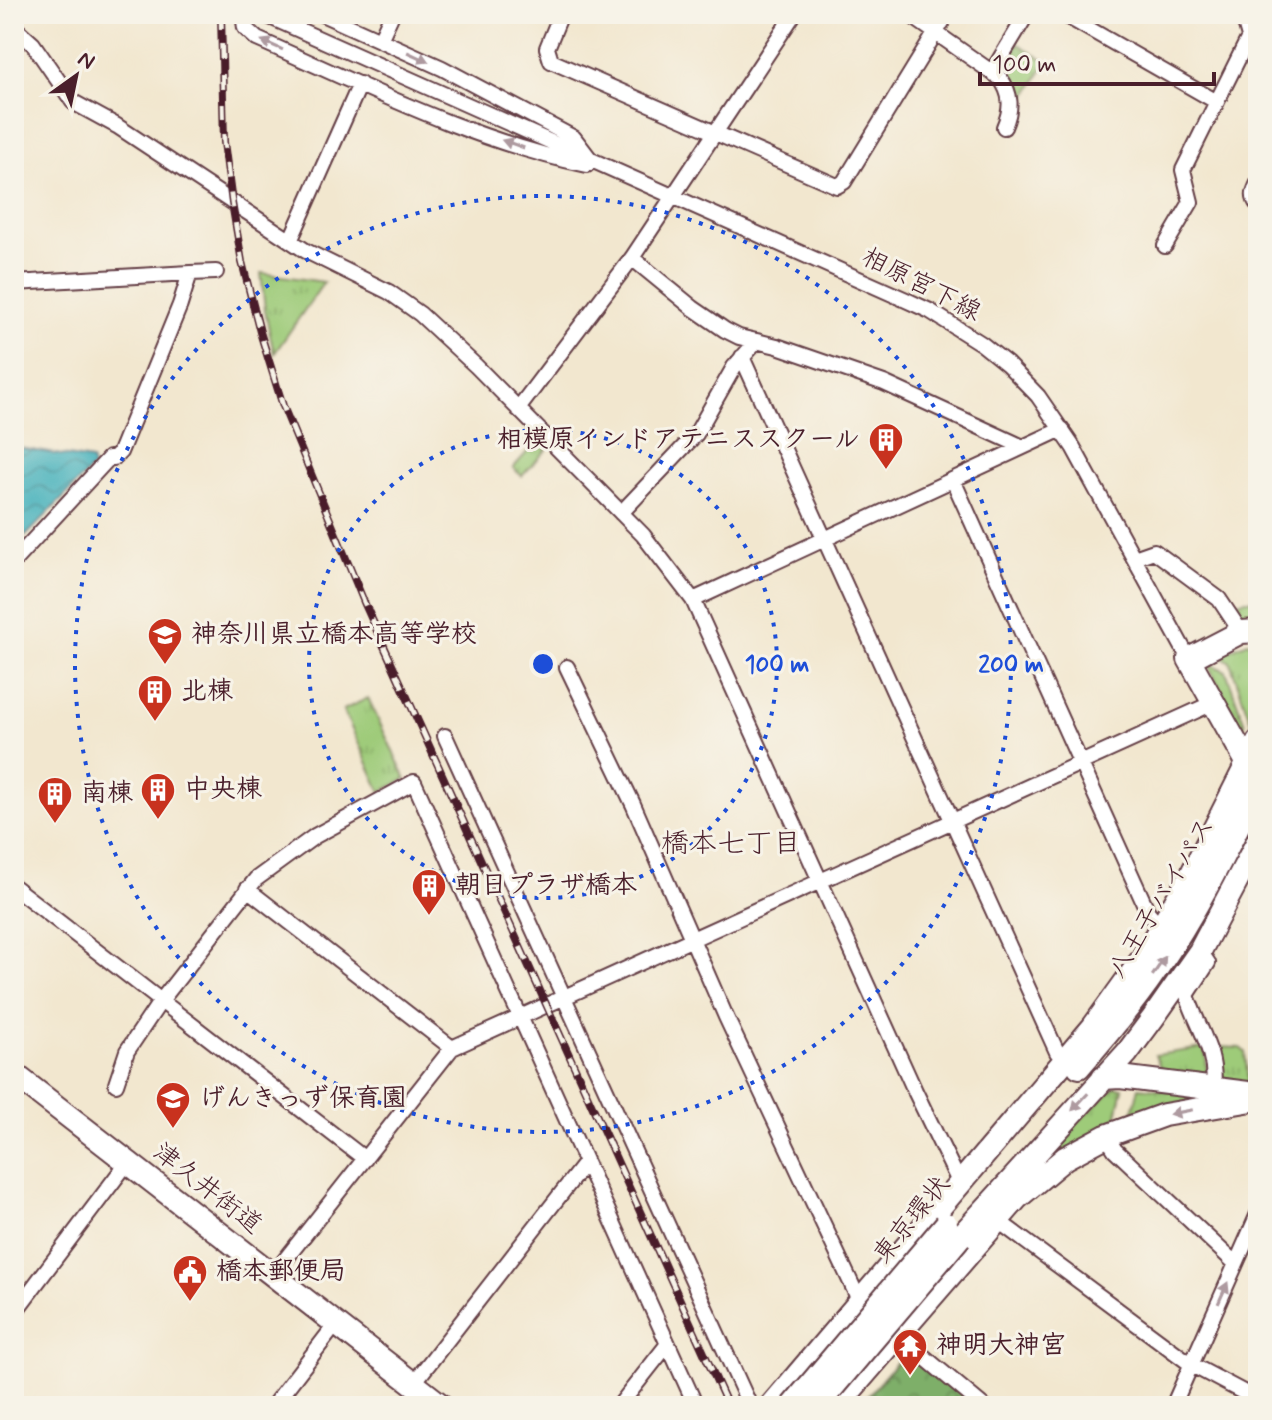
<svg xmlns="http://www.w3.org/2000/svg" width="1272" height="1420" font-family="Mynerve,'Klee One',sans-serif">
<defs>
<pattern id="grass-tufts" width="24" height="20" patternUnits="userSpaceOnUse" patternTransform="scale(2)"><rect width="24" height="20" fill="#9ecb79"/><path d="M3 7l-1-3M5 7V3M7 7l1-3M15 17l-1-3M17 17v-4M19 17l1-3" fill="none" stroke="#8aae69"/></pattern>
<pattern id="forest-crowns" width="20" height="18" patternUnits="userSpaceOnUse" patternTransform="scale(2)"><rect width="20" height="18" fill="#7eaf69"/><path d="M2 6a3 3 0 1 1 6 0M12 15a3 3 0 1 1 6 0" fill="none" stroke="#698e57"/></pattern>
<pattern id="water-waves" width="16" height="10" patternUnits="userSpaceOnUse" patternTransform="scale(2)"><rect width="16" height="10" fill="#40afba"/><path d="M0 5q4-4 8 0t8 0" fill="none" stroke="#388e97"/></pattern>
</defs>
<rect width="100%" height="100%" fill="#f7f3e8"/>
<filter id="ink" filterUnits="userSpaceOnUse"><feTurbulence type="fractalNoise" baseFrequency=".0125" numOctaves="2"/><feDisplacementMap in="SourceGraphic" scale="16" xChannelSelector="R" yChannelSelector="G"/><feConvolveMatrix kernelMatrix="1 2 1 2 8 2 1 2 1" color-interpolation-filters="sRGB"/></filter>
<filter id="wash" filterUnits="userSpaceOnUse"><feTurbulence type="fractalNoise" baseFrequency=".006" numOctaves="4" result="noise"/><feDisplacementMap in="SourceGraphic" scale="32" xChannelSelector="R" yChannelSelector="G"/><feGaussianBlur stdDeviation="1.8" result="paint"/><feColorMatrix in="noise" values="0 0 0 0 0 0 0 0 0 0 0 0 0 0 0 0 0 1.4 0 .05"/><feComposite in="paint" operator="in"/></filter>
<g filter="url(#wash)">
<rect width="100%" height="100%" fill="#f2e7cf"/>
<path fill="url(#grass-tufts)" stroke="#747552" stroke-width="2" d="M1017 43 1047 62 1015 115 1016 90 1003 68Z
M261 273 324 282 274 354 265 310Z
M538 440 547 449 522 476 513 468Z
M1244 600H1258V624L1242 621 1233 604Z
M1248 642 1258 643V722L1254 731 1249 732 1252 725 1230 662 1219 654Z
M1210 664 1226 671 1245 724 1242 729 1209 667Z
M368 698 406 779 381 792 343 710Z
M1217 1047 1240 1048 1245 1052 1248 1083 1223 1080Z
M1203 1048 1206 1056 1207 1077 1163 1074 1155 1055Z
M1115 1087 1123 1088 1115 1124 1039 1169 1034 1163Z
M1139 1087 1227 1097 1132 1116Z"/>
<path fill="url(#forest-crowns)" stroke="#64674a" stroke-width="2" d="M909 1348 977 1406H859Z"/>
<path fill="url(#water-waves)" stroke="#456772" stroke-width="2" d="M14 447 91 460 93 467 26 536 14 527Z"/>
</g>
<g filter="url(#ink)">
<g fill="none" stroke-linecap="round" stroke-linejoin="round">
<g stroke="#633d44" stroke-width="18">
<path id="minor" d="M243 14 245 28 257 39C362 85 474 142 587 165
M322 14 442 68 574 138 590 159
M561 14 547 48 551 61 837 186 844 182 947 14
M909 14 1000 78C1012 94 1012 109 1004 127
M1063 14 1217 102
M268 16 906 300 930 311 982 344 1007 364 1038 396 1073 447 1189 659
M14 27 33 44 73 102 117 126 306 251 389 292 420 314 476 366 643 535 693 600 915 1091 960 1184
M380 40 392 14
M992 72 1027 14
M1258 183C1254 191 1251 197 1258 205
M291 239 360 84
M1165 246 1191 202 1183 170 1249 37 1245 23 1231 14
M632 258 693 308 725 330 739 337 777 346 884 383 1023 447
M190 273 216 272
M14 283 190 273 180 305 120 452 114 458H109L14 561
M742 357 1057 1052 1065 1061
M518 409 632 258 794 14
M953 480 1148 912 1161 927
M621 513 696 434 734 367 757 341
M1134 558 1154 551 1219 599 1241 632
M693 600 1062 429
M567 667 633 804 726 1017 860 1302
M445 736 750 1406
M14 887 365 1159
M247 889 452 1048
M1200 951 1208 963 1187 995C1197 1027 1218 1053 1213 1088
M116 1084 127 1051 160 1002 256 879 315 836 414 782 696 1406
M1106 1136 1115 1150 1236 1264
M997 1220 1192 1365 1258 1400
M273 1275 452 1048 1213 703
M14 1313 127 1163
M899 1336 983 1406
M413 1384 585 1163
M273 1406 336 1324
M619 1406 667 1345
M1173 1406 1258 1214"/>
</g>
<g stroke="#633d44" stroke-width="26">
<path id="highway" d="M1253 773 1189 659 1241 632 1258 631
M1079 1067C1106 1036 1133 1004 1156 970 1196 913 1227 849 1258 786
M14 1074 442 1406
M1103 1078 1120 1077 1248 1093
M960 1237 1127 1053 1153 1018 1200 951 1258 841
M771 1406 1093 1027 1142 959 1190 877 1258 742
M837 1406 1017 1198 1065 1158 1106 1136 1164 1115 1258 1099"/>
</g>
<use href="#minor" stroke="#fff" stroke-width="14"/>
<use href="#highway" stroke="#fff" stroke-width="22"/>
<g stroke="#4a1f2b" stroke-width="8">
<path id="rail" d="M221 14 224 142 232 203 242 262 260 332 283 406 364 602 728 1406"/>
</g>
<use href="#rail" stroke="#f7f3e8" stroke-width="5" stroke-dasharray="15" stroke-linecap="butt"/>
<g stroke="#633d44" stroke-width="26" stroke-linecap="butt">
<path id="highway-bridge" d="M792 1406 946 1224
M817 1406 960 1237"/>
</g>
<use href="#highway-bridge" stroke="#fff" stroke-width="22"/>
</g>
<defs><path id="oneway-solid" d="M-6-.8H1V-3.2L6.5 0L1 3.2V.8H-6Z" transform="scale(2)"/></defs>
<g fill="#ae9aa0">
<use href="#oneway-solid" transform="translate(272 45) rotate(-156)"/>
<use href="#oneway-solid" transform="translate(418 57) rotate(25)"/>
<use href="#oneway-solid" transform="translate(513 144) rotate(-161)"/>
<use href="#oneway-solid" transform="translate(1159 966) rotate(-56)"/>
<use href="#oneway-solid" transform="translate(1080 1102) rotate(133)"/>
<use href="#oneway-solid" transform="translate(1181 1112) rotate(169)"/>
<use href="#oneway-solid" transform="translate(1223 1293) rotate(-66)"/>
</g>
</g>
<g fill="none" stroke="#1d4ed8" stroke-width="4" stroke-dasharray="4 8">
<circle cx="543" cy="664" r="234"/>
<circle cx="543" cy="664" r="468"/>
</g>
<defs>
<g id="building-pin" transform="scale(1.8)"><path d="M0 17L-7.5 6A9.5 9.5 0 1 1 7.5 6Z" fill="#c8321e" stroke="#f7f3e8"/><path d="M-4-6H4V6H1V3H-1V6H-4ZM-2.5-4.3h1.7v1.8h-1.7ZM.8-4.3h1.7v1.8H.8ZM-2.5-1h1.7V.8h-1.7ZM.8-1h1.7V.8H.8Z" fill="#fff"/></g>
<g id="school-pin" transform="scale(1.8)"><path d="M0 17L-7.5 6A9.5 9.5 0 1 1 7.5 6Z" fill="#c8321e" stroke="#f7f3e8"/><path d="M0-5L7-2L0 1L-7-2ZM-4 1L0 2.5L4 1V4Q0 6-4 4Z" fill="#fff"/></g>
<g id="civic-pin" transform="scale(1.8)"><path d="M0 17L-7.5 6A9.5 9.5 0 1 1 7.5 6Z" fill="#c8321e" stroke="#f7f3e8"/><path d="M-.6-6.5H3V-4.5H.6V-3L4-1V1h2V6H-6V1h2V-1L-.6-3ZM-1.2 2.5V6h2.4V2.5Z" fill="#fff"/></g>
<g id="temple-pin" transform="scale(1.8)"><path d="M0 17L-7.5 6A9.5 9.5 0 1 1 7.5 6Z" fill="#c8321e" stroke="#f7f3e8"/><path d="M0-6L5-2H3V0L6.5 2.5H4V6H1.5V3h-3V6H-4V2.5H-6.5L-3 0V-2H-5Z" fill="#fff"/></g>
</defs>
<g fill-rule="evenodd">
<use href="#building-pin" x="886" y="440"/>
<use href="#school-pin" x="165" y="635"/>
<use href="#building-pin" x="155" y="692"/>
<use href="#building-pin" x="158" y="790"/>
<use href="#building-pin" x="55" y="794"/>
<use href="#building-pin" x="429" y="886"/>
<use href="#school-pin" x="173" y="1099"/>
<use href="#civic-pin" x="190" y="1272"/>
<use href="#temple-pin" x="910" y="1346"/>
</g>
<g text-anchor="middle" dominant-baseline="central" stroke-width="6" stroke-linejoin="round" paint-order="stroke">
<g font-size="26" fill="#4a1f2b" stroke="#f7f3e8">
<text transform="translate(921 285) rotate(27)">相原宮下線</text>
<text transform="translate(1162 898) rotate(-59)">八王子バイパス</text>
<text transform="translate(207 1189) rotate(38)">津久井街道</text>
<text transform="translate(912 1220) rotate(-51)">東京環状</text>
</g>
<g font-size="26" font-weight="bold" fill="#4a1f2b" stroke="#f7f3e8" text-anchor="start">
<text x="860" y="440" text-anchor="end">相模原インドアテニススクール</text>
<text x="191" y="635">神奈川県立橋本高等学校</text>
<text x="181" y="692">北棟</text>
<text x="184" y="790">中央棟</text>
<text x="81" y="794">南棟</text>
<text x="455" y="886">朝日プラザ橋本</text>
<text x="199" y="1099">げんきっず保育園</text>
<text x="216" y="1272">橋本郵便局</text>
<text x="936" y="1346">神明大神宮</text>
</g>
<g font-size="28" fill="#4a1f2b" stroke="#f7f3e8">
<text x="731" y="844">橋本七丁目</text>
</g>
</g>
<circle cx="543" cy="664" r="12" fill="#1d4ed8" stroke="#f7f3e8" stroke-width="4"/>
<g font-size="24" text-anchor="middle" font-weight="bold" fill="#1d4ed8" stroke="#f7f3e8" stroke-width="6" stroke-linejoin="round" paint-order="stroke">
<text x="777" y="672">100 m</text>
<text x="1011" y="672">200 m</text>
</g>
<rect width="1272" height="1420" fill="none" stroke="#f7f3e8" stroke-width="48"/>
<g transform="translate(76 76) rotate(33)" stroke="#f7f3e8" stroke-width="6" paint-order="stroke">
<path d="M0-6L14 30L0 20L-14 30Z" fill="#4a1f2b"/>
<text y="-12" font-size="22" font-weight="bold" text-anchor="middle" fill="#4a1f2b">N</text>
</g>
<path d="M980 72v12h234v-12" fill="none" stroke="#4a1f2b" stroke-width="4"/>
<text x="992" y="72" font-size="24" fill="#4a1f2b" stroke="#f7f3e8" stroke-width="6" paint-order="stroke">100 m</text>
</svg>
